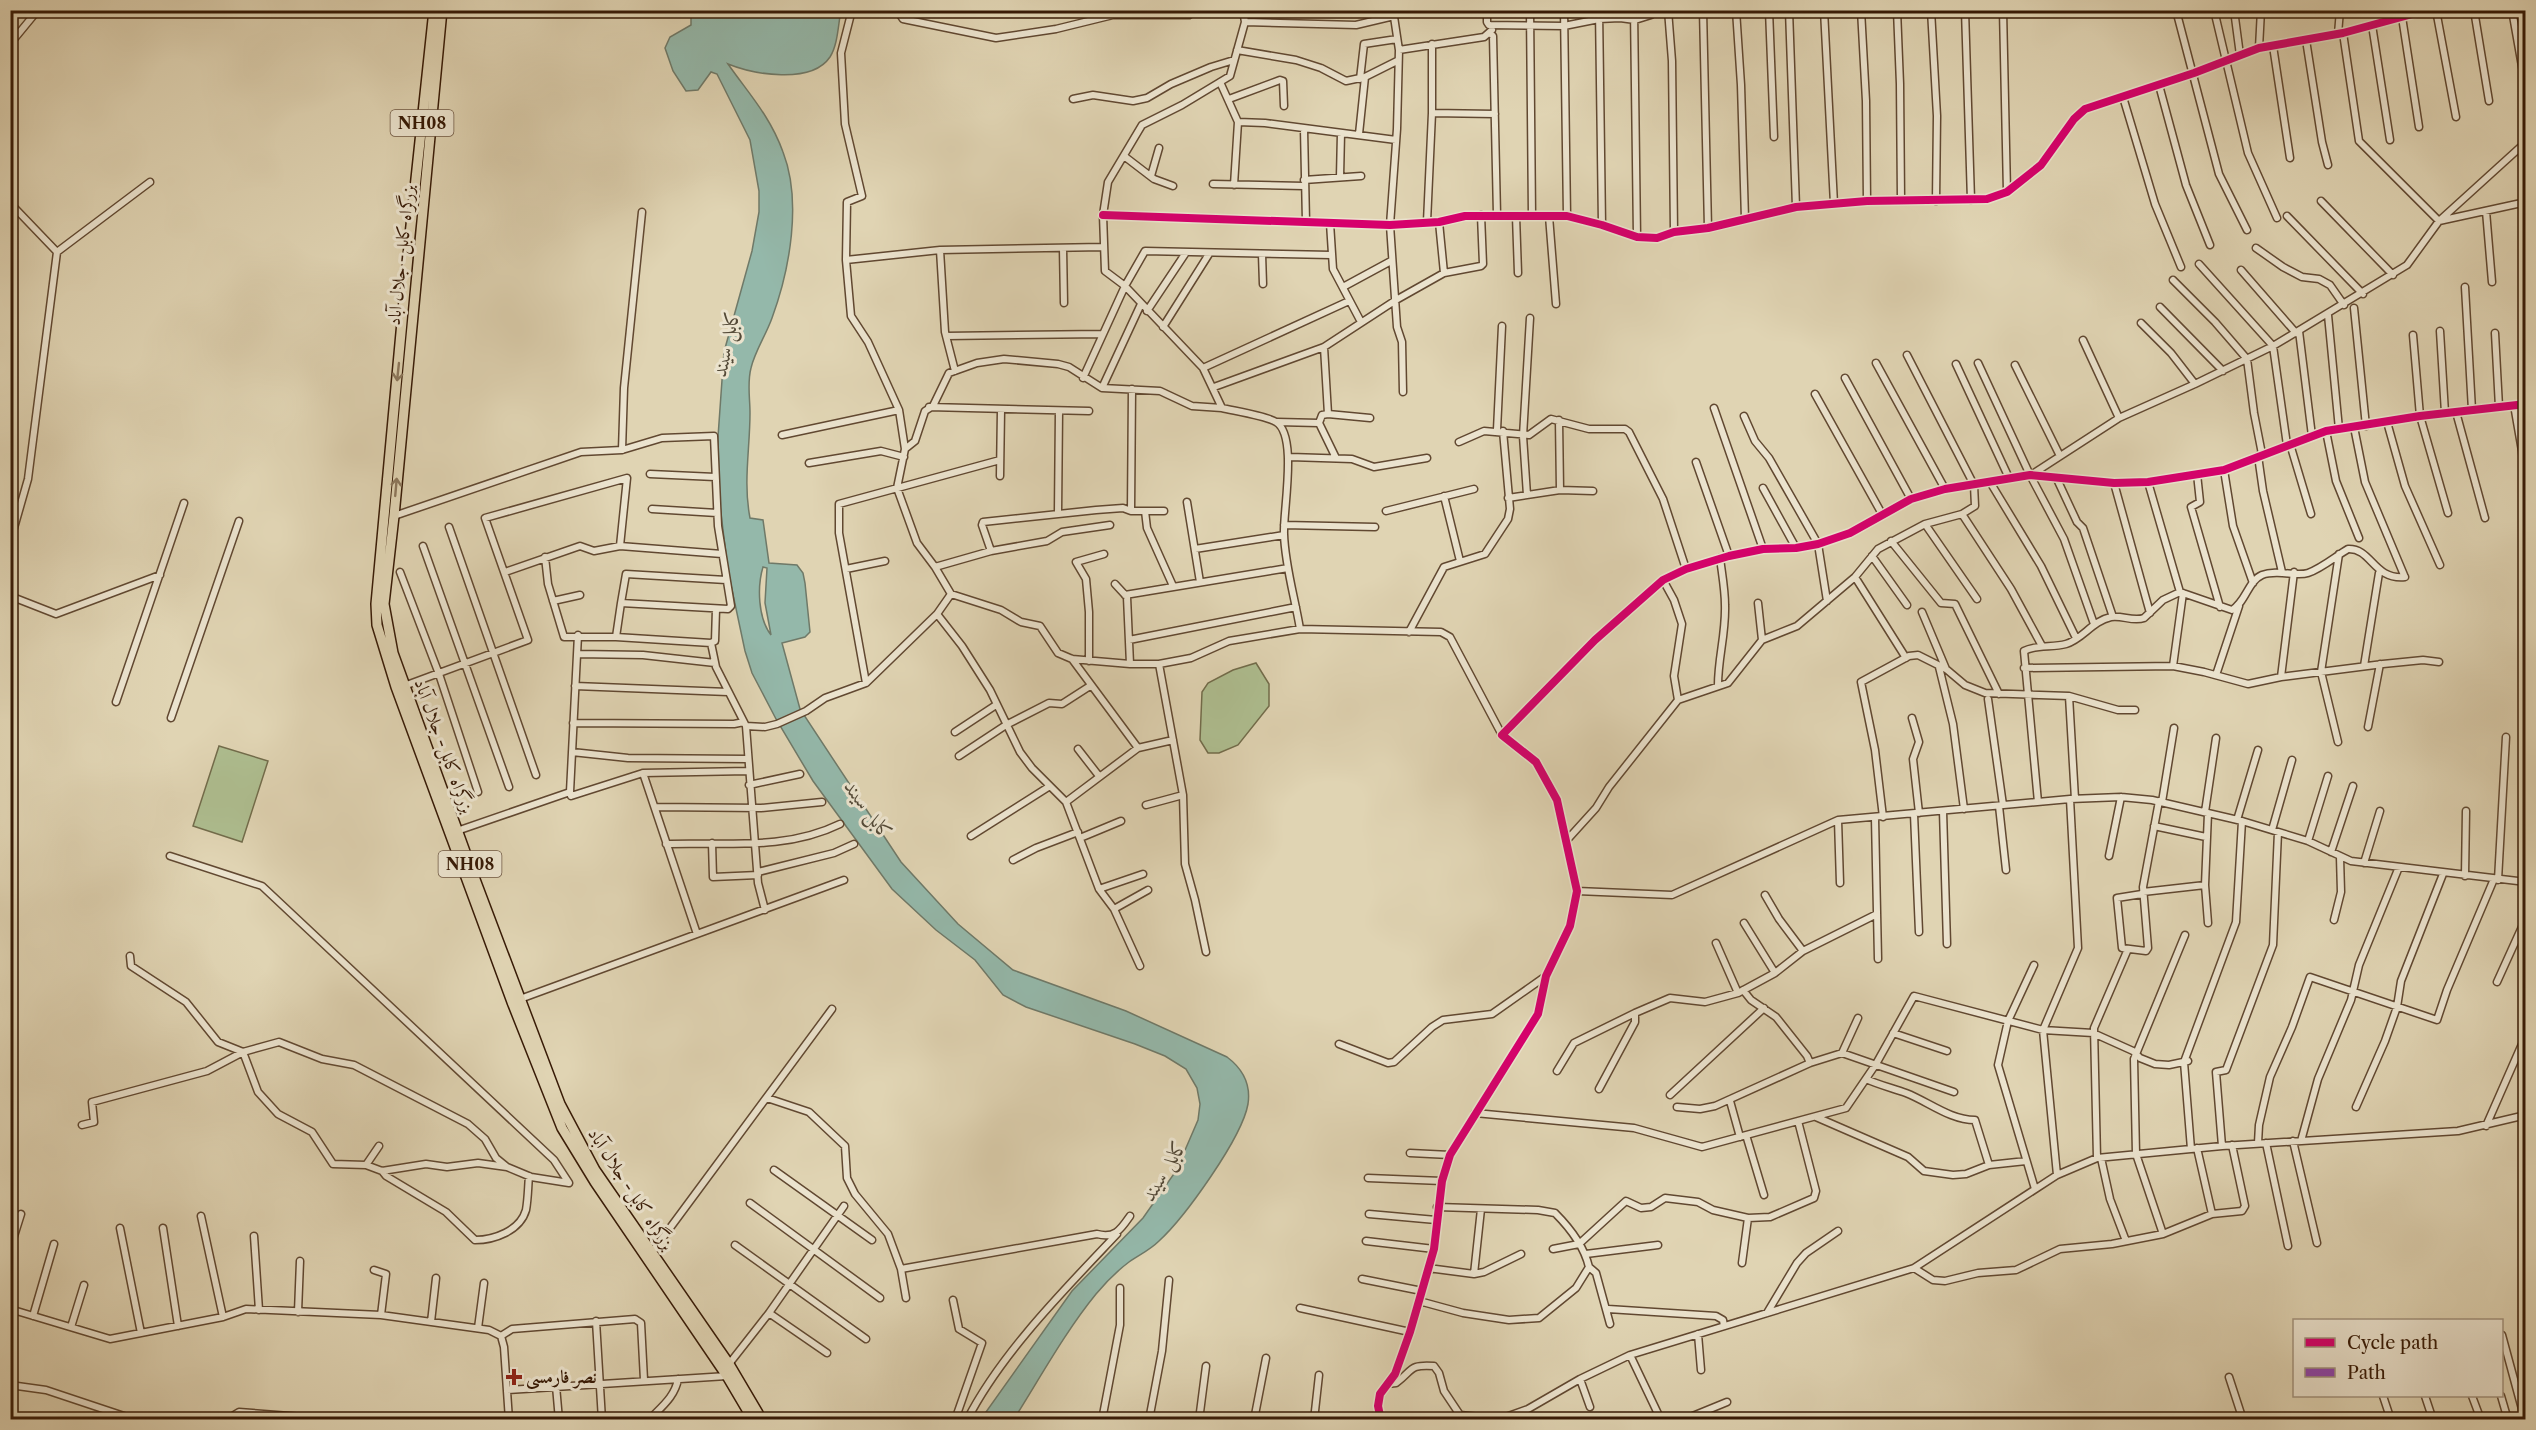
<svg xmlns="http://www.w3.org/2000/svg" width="2536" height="1430" font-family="'Libre Caslon Text',Amiri,serif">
<rect width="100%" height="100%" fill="#e0d4b3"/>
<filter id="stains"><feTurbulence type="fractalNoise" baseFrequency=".00333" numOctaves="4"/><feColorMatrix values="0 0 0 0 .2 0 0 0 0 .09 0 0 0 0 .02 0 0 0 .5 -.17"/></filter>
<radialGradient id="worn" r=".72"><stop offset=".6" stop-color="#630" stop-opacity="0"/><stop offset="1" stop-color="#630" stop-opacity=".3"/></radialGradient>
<path fill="#aebe90" stroke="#726c4b" stroke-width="1.5" d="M1256 663 1269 684V706L1238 745 1219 753H1208L1200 740 1202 692 1208 683 1233 670Z
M219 746 268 761 242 842 193 826Z"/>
<path fill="#94b8aa" stroke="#6f7968" stroke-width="1.5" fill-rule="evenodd" d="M838 10 840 16C838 29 837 46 830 57 811 85 753 74 728 64 749 94 770 116 783 152 802 201 790 269 772 318 766 335 755 351 751 368 747 383 750 398 750 413 750 449 743 482 750 518L763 520 769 563 797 565 803 573 805 583 810 632 805 637 782 643 800 709 901 862 958 924 1013 970 1126 1011 1227 1057C1243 1069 1251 1084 1248 1104 1242 1138 1185 1217 1159 1241 1150 1250 1139 1255 1129 1262 1117 1271 1106 1282 1096 1294 1065 1332 1040 1378 1014 1419H981L1072 1291 1143 1218 1176 1171 1198 1120 1200 1104 1197 1088 1186 1069 1165 1056 1135 1044 1026 1007 1003 995 975 960 936 930 892 889 813 781 776 719 752 673 745 651 728 571 719 497 718 437 724 352 752 251 759 212V191L750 140 717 74 711 72 698 90 686 91 673 71 665 48 670 37 691 25V18L685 11ZM763 567 767 568 765 603 771 635C758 618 757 587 763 567Z"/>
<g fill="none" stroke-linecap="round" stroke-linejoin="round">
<g stroke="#614831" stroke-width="9">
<path id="minor" d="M897 10 903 19 996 38 1056 29 1113 15H1189L1196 10
M1243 10 1245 22 1230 76 1182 105 1142 125 1108 182 1103 215 1105 271 1125 286 1203 368 1222 408C1235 411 1267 416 1276 422 1298 435 1283 510 1284 534 1285 566 1295 598 1300 629
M1393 10 1399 50 1397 129 1390 225 1397 327 1402 342 1403 392
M1487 10V22L1489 25 1564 26 1599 19 1620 18 1635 20 1651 15 1655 10
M1530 10 1532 216
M1564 10 1567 216
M1599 10 1602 225
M1634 10 1637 237
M1668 10 1672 61 1674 232
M1703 10 1708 228
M1736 10 1741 85 1745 219
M1769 10 1774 137
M1789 10 1796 207
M1824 10 1834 204
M1861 10 1866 101 1867 201
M1897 10 1900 84 1901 200
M1931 10 1937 116 1936 201
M1965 10 1971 200
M2003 10 2007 192
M2176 10 2219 174 2247 230
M2214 10 2248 153 2277 218
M2234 10 2240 55
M2436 10 2456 117
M2474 10 2489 101
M2512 10 2526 89
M2402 17 2419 127
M1245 22 1356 25 1394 16
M2372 25 2390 140
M2343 33 2359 141 2439 221 2526 202
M1491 34 1493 36 1497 215
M2338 34 2340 10
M2306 40 2322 142 2328 165
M10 44 38 10
M2273 46 2290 158
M2259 48 2261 10
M1237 50 1296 60 1321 68 1346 81 1365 77 1397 61
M1399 50 1484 37 1492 30
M1360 79 1364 44 1397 39
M1220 82 1238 122 1234 185
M2159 85 2186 185 2210 245
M2123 97 2155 204 2181 267
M1073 99 1093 95 1133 101 1147 98 1171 84 1211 67 1234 60
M1229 99 1280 80 1283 81 1284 106
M1432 113 1495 114
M1238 122 1265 123 1396 140
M1304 129 1306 222
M1359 134 1365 77
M1124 156 1154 179 1173 186
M1151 176 1159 148
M1340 177 1341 133
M1304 180 1361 176
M1213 184 1304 186
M2321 201 2393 275
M10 203 57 252
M2486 211 2492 282
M1103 215 1390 225 1439 222 1465 216H1567L1602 225 1637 237 1657 238 1674 232 1708 228 1796 207 1867 201 1987 199 2007 192 2041 165 2074 119 2085 109 2194 73 2259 48 2343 33 2427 10
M1516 216 1518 273
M1549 216 1556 304
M2287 216 2363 294
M1427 222 1432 113V44
M1330 223 1333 269 1361 322
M1063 248 1064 303
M2256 248 2283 267 2302 277 2319 279 2330 285 2344 305
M940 250 945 332 955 371
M1262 254 1263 284
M846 260 940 250 1103 247
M2199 264 2273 346 2287 445
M2241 270 2296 333
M1444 273 1481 266 1483 264 1481 215
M2173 280 2215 322 2247 359 2254 413 2262 454
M1343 287 1391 261
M2465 287 2472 410
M2160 307 2223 371
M2354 308 2366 426
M1147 311 1185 254
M2328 315 2339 429
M2141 323 2171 353 2195 384
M1163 327 1209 254
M2299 331 2312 436
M2440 331 2445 413
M2495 333 2499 407
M2413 335 2420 416 2448 513
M946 336 1103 334
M2083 340 2119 418
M1324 347 1328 414
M1876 363 1945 489
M1978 363 2030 475 2064 539 2094 624
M1956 364 2009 478
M2015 365 2060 456
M1203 368 1349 301
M1083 378 1125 286 1145 251 1331 255
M1845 378 1911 499
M1214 387 1324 347 1396 300 1444 273 1439 222
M1102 388 1141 304
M1815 394 1882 514
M2514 405 2522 451 2526 489
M929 407 1089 411
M1714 408 1763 549
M2456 412 2485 518
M1744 416 1755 441 1769 458 1818 544 1827 601
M1559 420 1560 490
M1277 422 1319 423
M2387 422 2405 486 2440 565
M2354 427 2365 482 2404 575
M1497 430 1502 326
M2326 431 2336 481 2359 538
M782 435 899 410
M1459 442 1484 431 1529 435 1551 419 1589 429H1625L1629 432 1663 499 1686 569
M2290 444 2311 514
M905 449 915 441 925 411 933 406 949 373 977 363 1004 359 1058 364 1069 367 1102 388 1160 391 1192 406 1222 408
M2258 456 2263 491 2282 572
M1290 457 1352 459 1374 467 1427 458
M1336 458 1319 423 1322 415 1328 414 1370 418
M1696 462 1729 556
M809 463 881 451 904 457
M2224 470 2233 526 2253 583
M650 474 715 477
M2197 474 2200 502 2191 507 2220 607
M2031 475 2119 418 2195 384 2273 346 2407 265 2439 221 2526 142
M1000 476 1001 410
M2056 477 2077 522 2083 528 2113 617
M1990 482 2041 566 2076 638
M2148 482 2180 592
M2114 483 2150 613
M1763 488 1796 548
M1527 495 1523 436 1530 318
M1444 496 1460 561
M1508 498 1560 490 1593 491
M1187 502 1200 582
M652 509 717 513
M1131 511 1132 389
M1145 511 1147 528 1173 586
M1386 511 1474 489
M1058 513 1059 411
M1962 514 2011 589 2042 646
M394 516 581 452 622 450
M1925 524 1977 599
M1284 525 1375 527
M449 527 536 775
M1891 541 1941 603 1955 604 1999 694
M10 542 28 479 57 252 150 182
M423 546 509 787
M1195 549 1284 535
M991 551 982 525 983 522 1096 510 1123 508 1131 511H1164
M1872 556 1907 605
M545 557 548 584 564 637H616L711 643 716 667 746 726 758 883 765 910
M935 567 991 551 1047 541 1062 532 1110 525
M846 569 885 561
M400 572 439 674 478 792
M505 572 580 546 594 551 620 546 722 554
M1855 577 1906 658
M1663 580 1674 600 1682 624 1674 676 1678 700
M1115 584 1127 597 1130 664
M951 594 1001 610 1021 622 1040 626 1058 653 1072 659 1130 664H1159L1191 658 1229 641 1300 629 1441 632 1450 637 1502 735
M1125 595 1288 568
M10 596 56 614 160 575
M553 601 580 595
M621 603 626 574 726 580
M1758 603 1762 640
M1922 612 1946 669
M937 614 962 646 990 690 1020 752 1032 768 1066 802 1099 889 1114 909 1140 966
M1409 632 1444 567 1485 554 1508 519 1510 509 1503 431
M616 637 621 603 728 609 731 606 718 526 714 436 662 438 622 450 624 388 642 212
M1129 640 1296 607
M711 643 715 641 716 609
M577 654 643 655 715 663
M1072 659 1138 748
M1089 661V612L1086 579 1076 562 1104 554
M1159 664 1183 795 1185 864 1195 900 1206 952
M2173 666 2183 593
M2364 666 2379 573
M1939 667 1953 724 1964 809
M2024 668 2173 666 2204 672 2248 684 2281 677 2383 664 2423 660 2439 662
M2216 675 2239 606
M2281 677 2294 572
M866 683 839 533V504L1000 460
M1718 685C1718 658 1726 633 1725 605 1725 590 1722 574 1720 558
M404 686 528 640 485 518 627 478 620 546
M575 686 728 692
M2069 696 2075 799
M1988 699 2003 805
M116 702 184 503
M171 718 239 521
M1912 718 1919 742 1913 759 1919 813
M573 723 734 724 744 722
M746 726 765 727 777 724 806 711 825 698 866 683 937 614 951 594 935 567 917 543 897 488 905 449 899 410 868 342 851 316 846 260 847 202 862 196 845 124 841 53 852 10
M2368 727 2380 664
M955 732 996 705
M2338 742 2321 672 2339 554
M1078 749 1099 776
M572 752 628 758 747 759
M959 756 1006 725 1049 703 1062 704 1090 686
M643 773 748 771
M749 785 800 774
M570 792 571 796 643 773 697 934 844 880
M1066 802 1138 748 1173 740
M2038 802 2024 651C2037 644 2052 648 2066 644 2083 639 2092 621 2111 617 2122 615 2133 622 2144 618L2163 600 2180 592 2232 610C2246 602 2248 581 2262 575 2277 569 2296 577 2308 573 2322 568 2336 556 2348 549 2372 548 2373 580 2405 577
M2162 802 2174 728
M1146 805 1183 795
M1999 806 2006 870
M655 807 761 808 822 802
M1943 811 1947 944
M2205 812 2216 738
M2208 813 2205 885 2208 923
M1914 814 1919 932
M1883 817 1875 750 1861 682 1909 656 1918 655 1946 669 1965 685 1985 693 2069 696 2118 710H2135
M1875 818 1878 959
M1838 820 1840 883
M2237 820 2258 750
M2154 826 2206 837
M2272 830 2292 760
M454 832 570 792 578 635
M971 836 1050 786
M1080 838 1121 821
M1567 840 1596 808 1609 787 1678 700 1728 683 1762 640 1797 626 1855 577 1878 549 1925 524 1962 514 1975 506 1974 485 1907 355
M2308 841 2328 776
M712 843 713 877 758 875
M666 844C725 842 785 851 840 824
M2331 852 2353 786
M2109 856 2121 797
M1013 860 1036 848 1078 832
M2364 863 2380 811
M758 872 834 853 854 844
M2465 876 2466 811
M2498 880 2506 737
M1099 889 1143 874
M1577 891 1672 895 1838 820 2070 799 2121 797 2152 800 2242 821 2308 841 2351 861 2526 882
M2143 892 2205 885
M2142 894 2117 898 2122 948 2146 951 2148 948 2143 887 2159 801
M1765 895 1779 919 1803 951
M1114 909 1148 890
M2334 920 2341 892 2340 857
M1744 923 1775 973
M1716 943 1738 993
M130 956 131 966 186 1002 218 1042 243 1052 279 1042 322 1059 354 1065 468 1124 485 1139 496 1158 507 1167 531 1177 569 1183 554 1160 262 886 170 856
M2034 965 2008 1021 1998 1065 2035 1189
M2497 982 2526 918
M1743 990 1751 1000 1776 1017 1807 1056 1810 1063
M520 999 697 934
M1893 1033 1947 1051
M1339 1044 1388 1063 1394 1062 1432 1027 1443 1020 1492 1014 1546 976
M1842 1053 1858 1018
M1557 1071 1574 1043 1635 1013 1670 998 1705 1002 1738 993 1775 973 1803 951 1877 914
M1866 1079C1879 1085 1892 1088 1906 1093 1929 1102 1950 1120 1975 1120L1989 1165
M1599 1089 1635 1022V1013
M1670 1095 1764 1008
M767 1098 809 1112 845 1146 847 1178 855 1194 888 1234 901 1269 906 1298
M1730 1101 1740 1137
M1677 1107 1700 1109 1715 1106 1810 1063 1842 1053 1954 1092
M2356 1107 2385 1041 2397 1007 2401 981 2443 874
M1475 1113 1634 1128 1702 1147 1846 1108 1876 1064 1914 996 2043 1030 2093 1033 2133 1051 2140 1058 2155 1064 2169 1065 2188 1061
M1816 1117 1908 1157 1924 1171 1953 1175 1966 1174 1989 1165 2026 1161
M82 1125 94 1122 92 1102 207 1071 243 1052 258 1092 278 1114 312 1132 333 1164 366 1165 379 1146
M2486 1126 2526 1035
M1746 1135 1764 1195
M2293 1141 2317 1243
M2301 1141 2318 1079 2351 1000 2359 965 2399 867
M2258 1143 2259 1125 2270 1077 2292 1027 2310 977 2437 1020 2447 990 2494 879
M2266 1143 2288 1246
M2222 1146 2216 1072 2226 1070 2273 945 2278 832
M2197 1148 2212 1214
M2191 1149 2184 1062 2236 922 2242 821
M1410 1153 1450 1155
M2097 1158 2094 1028 2128 949
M2101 1158 2110 1199 2126 1241
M366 1165 382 1171 426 1164 447 1167 478 1163 507 1167
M774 1170 872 1240
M382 1171 386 1176 446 1212 475 1240C494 1240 520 1231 526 1210 528 1199 528 1187 529 1176
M2057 1175 2043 1030 2078 948 2070 799
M1368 1178 1442 1181
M750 1203 880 1298
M1369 1214 1436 1220
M201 1216 223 1317
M120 1228 141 1333
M163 1228 178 1326
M2163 1234 2136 1154 2134 1059 2185 935
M254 1236 259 1310
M1366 1241 1434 1249
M735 1245 866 1339
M10 1249 21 1214
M1553 1249 1579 1244 1626 1201 1641 1208 1651 1207 1665 1198 1698 1202 1713 1210 1748 1218 1770 1217 1814 1198 1816 1191 1798 1121
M1586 1254 1658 1245
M650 1255 832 1009
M1742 1263 1748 1218
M1589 1267 1596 1273 1610 1324
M1428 1268 1474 1274 1484 1272 1521 1254
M1914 1268 1933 1280 1945 1281 1978 1273 2016 1270 2060 1249 2112 1244 2163 1234 2212 1214 2242 1211 2245 1206 2232 1145
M901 1269 1097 1234C1115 1239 1121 1229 1130 1216
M374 1270 386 1274 381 1315
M1474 1274 1481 1209
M1362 1279 1422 1291
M953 1300 959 1329 982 1343 955 1420
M1419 1301 1463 1313 1509 1320 1539 1318 1576 1288 1589 1267C1584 1246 1570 1228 1555 1213L1538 1210 1437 1207
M1300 1308 1410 1332
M10 1309 110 1339 223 1317 246 1309 381 1315 489 1330 501 1336 504 1347 509 1420
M1608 1309 1716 1316 1723 1320 1724 1326
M298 1312 300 1261
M769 1313 827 1353
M1767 1313 1797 1263 1806 1253 1838 1231
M33 1316 54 1244
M596 1321 602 1420
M431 1322 436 1278
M71 1327 84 1285
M478 1328 484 1283
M1698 1334 1701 1370
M2502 1335 2525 1420
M501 1336 512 1329 635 1319 641 1323 644 1380
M1630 1355 1661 1420
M729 1364 769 1313 844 1206
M2229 1377 2243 1420
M1580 1379 1590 1407
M1387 1384 1396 1383C1413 1371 1408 1364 1434 1366L1439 1373 1444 1391 1460 1415 1500 1419 1528 1409 1580 1379 1630 1355 1914 1268 2057 1175 2097 1158 2222 1146 2458 1131 2526 1115
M10 1385 46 1390 136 1420
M556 1386 559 1420
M507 1390 727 1376
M2383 1396 2391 1420
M2425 1396 2433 1420
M2472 1396 2481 1420
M2501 1396 2508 1420
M1199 1417 1210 1420
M210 1420 229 1418 239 1412 342 1420
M649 1420C661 1407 675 1397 678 1379
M967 1420C1001 1353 1066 1288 1117 1234
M1102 1420 1120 1325V1288
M1149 1420 1162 1351 1169 1280
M1199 1420 1206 1366
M1254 1420 1266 1358
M1314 1420 1319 1375
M1381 1420 1378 1406 1380 1394 1395 1374 1410 1332 1434 1249 1442 1181 1450 1155 1538 1014 1546 976 1570 926 1577 891 1557 800 1536 762 1502 735 1595 640 1663 580 1686 569 1729 556 1763 549 1796 548 1818 544 1850 533 1911 499 1945 489 2030 475 2114 483 2148 482 2224 470 2326 431 2420 416 2526 404
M1683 1420 1727 1402"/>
</g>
<g stroke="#371a06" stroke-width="12">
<path id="highway" d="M434 10 410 235 376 604 377 625 396 687 512 1002 562 1128 595 1182 727 1376 753 1420
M442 10 394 516 384 604 393 653 476 882 560 1104 595 1170 729 1364 762 1420"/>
</g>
<use href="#minor" stroke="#ebe3ce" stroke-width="6"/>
<use href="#highway" stroke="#e0d4b3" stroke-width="9"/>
<path stroke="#8e44ad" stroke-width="6" stroke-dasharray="12 6" stroke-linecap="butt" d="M287 1420 288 1414"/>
<g stroke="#ebe3ce" stroke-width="11">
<path id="cycleway" d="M1103 215 1390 225 1439 222 1465 216H1567L1602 225 1637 237 1657 238 1674 232 1708 228 1796 207 1867 201 1987 199 2007 192 2041 165 2074 119 2085 109 2194 73 2259 48 2343 33 2427 10
M1381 1420 1378 1406 1380 1394 1395 1374 1410 1332 1434 1249 1442 1181 1450 1155 1538 1014 1546 976 1570 926 1577 891 1557 800 1536 762 1502 735 1595 640 1663 580 1686 569 1729 556 1763 549 1796 548 1818 544 1850 533 1911 499 1945 489 2030 475 2114 483 2148 482 2224 470 2326 431 2420 416 2526 404"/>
</g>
<use href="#cycleway" stroke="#d6006c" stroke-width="8"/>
</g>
<defs><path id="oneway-shaft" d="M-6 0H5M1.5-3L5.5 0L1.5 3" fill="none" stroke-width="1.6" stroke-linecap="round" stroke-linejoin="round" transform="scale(1.5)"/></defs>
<g stroke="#8c775c">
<use href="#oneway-shaft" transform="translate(398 372) rotate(96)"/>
<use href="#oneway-shaft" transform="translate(396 487) rotate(-85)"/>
</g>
<path fill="#8f2418" stroke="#ebe3ce" stroke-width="2" d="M511 1368h6v6h6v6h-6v6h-6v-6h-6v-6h6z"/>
<g text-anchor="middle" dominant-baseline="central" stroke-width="6" stroke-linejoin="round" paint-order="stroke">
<g fill="#ebe3ce" stroke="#6d5642" stroke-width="1.5">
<rect x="390.5" y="110" width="63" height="26" rx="4.5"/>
<rect x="438.5" y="851" width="63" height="26" rx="4.5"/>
</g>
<g font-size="16" font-weight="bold" fill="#371a06">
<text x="422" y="123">NH08</text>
<text x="470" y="864">NH08</text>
</g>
<g font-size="18" fill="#371a06" stroke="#ebe3ce">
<text transform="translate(401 255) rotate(-84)">بزرگراه کابل- جلال آباد</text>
<text transform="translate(444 746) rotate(70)">بزرگراه کابل- جلال آباد</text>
<text transform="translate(631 1189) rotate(57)">بزرگراه کابل- جلال آباد</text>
</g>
<g font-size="18" font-weight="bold" fill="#371a06" stroke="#ebe3ce" text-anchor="start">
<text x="526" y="1377">نصر فارمسی</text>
</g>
<g font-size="20" font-style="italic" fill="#534937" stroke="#ebe3ce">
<text transform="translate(726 343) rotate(-78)">کابل سيند</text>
<text transform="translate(869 810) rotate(54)">کابل سيند</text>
<text transform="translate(1164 1170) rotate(-59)">کابل سيند</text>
</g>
</g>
<rect width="2536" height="1430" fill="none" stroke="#e0d4b3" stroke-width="36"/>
<rect x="12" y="12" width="2512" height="1406" fill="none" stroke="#371a06" stroke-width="3"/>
<rect x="18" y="18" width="2500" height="1394" fill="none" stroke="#371a06" stroke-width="1.5"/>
<rect x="2293" y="1319" width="210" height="78" fill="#ebe3ce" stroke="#a3937e" stroke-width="1.5"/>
<rect x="2305" y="1338" width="30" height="9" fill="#d6006c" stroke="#a3937e" stroke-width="1.5"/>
<text x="2347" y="1349" font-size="18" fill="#371a06">Cycle path</text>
<rect x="2305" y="1368" width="30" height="9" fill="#8e44ad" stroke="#a3937e" stroke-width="1.5"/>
<text x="2347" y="1379" font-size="18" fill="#371a06">Path</text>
<rect width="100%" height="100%" filter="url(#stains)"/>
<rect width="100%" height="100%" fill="url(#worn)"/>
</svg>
